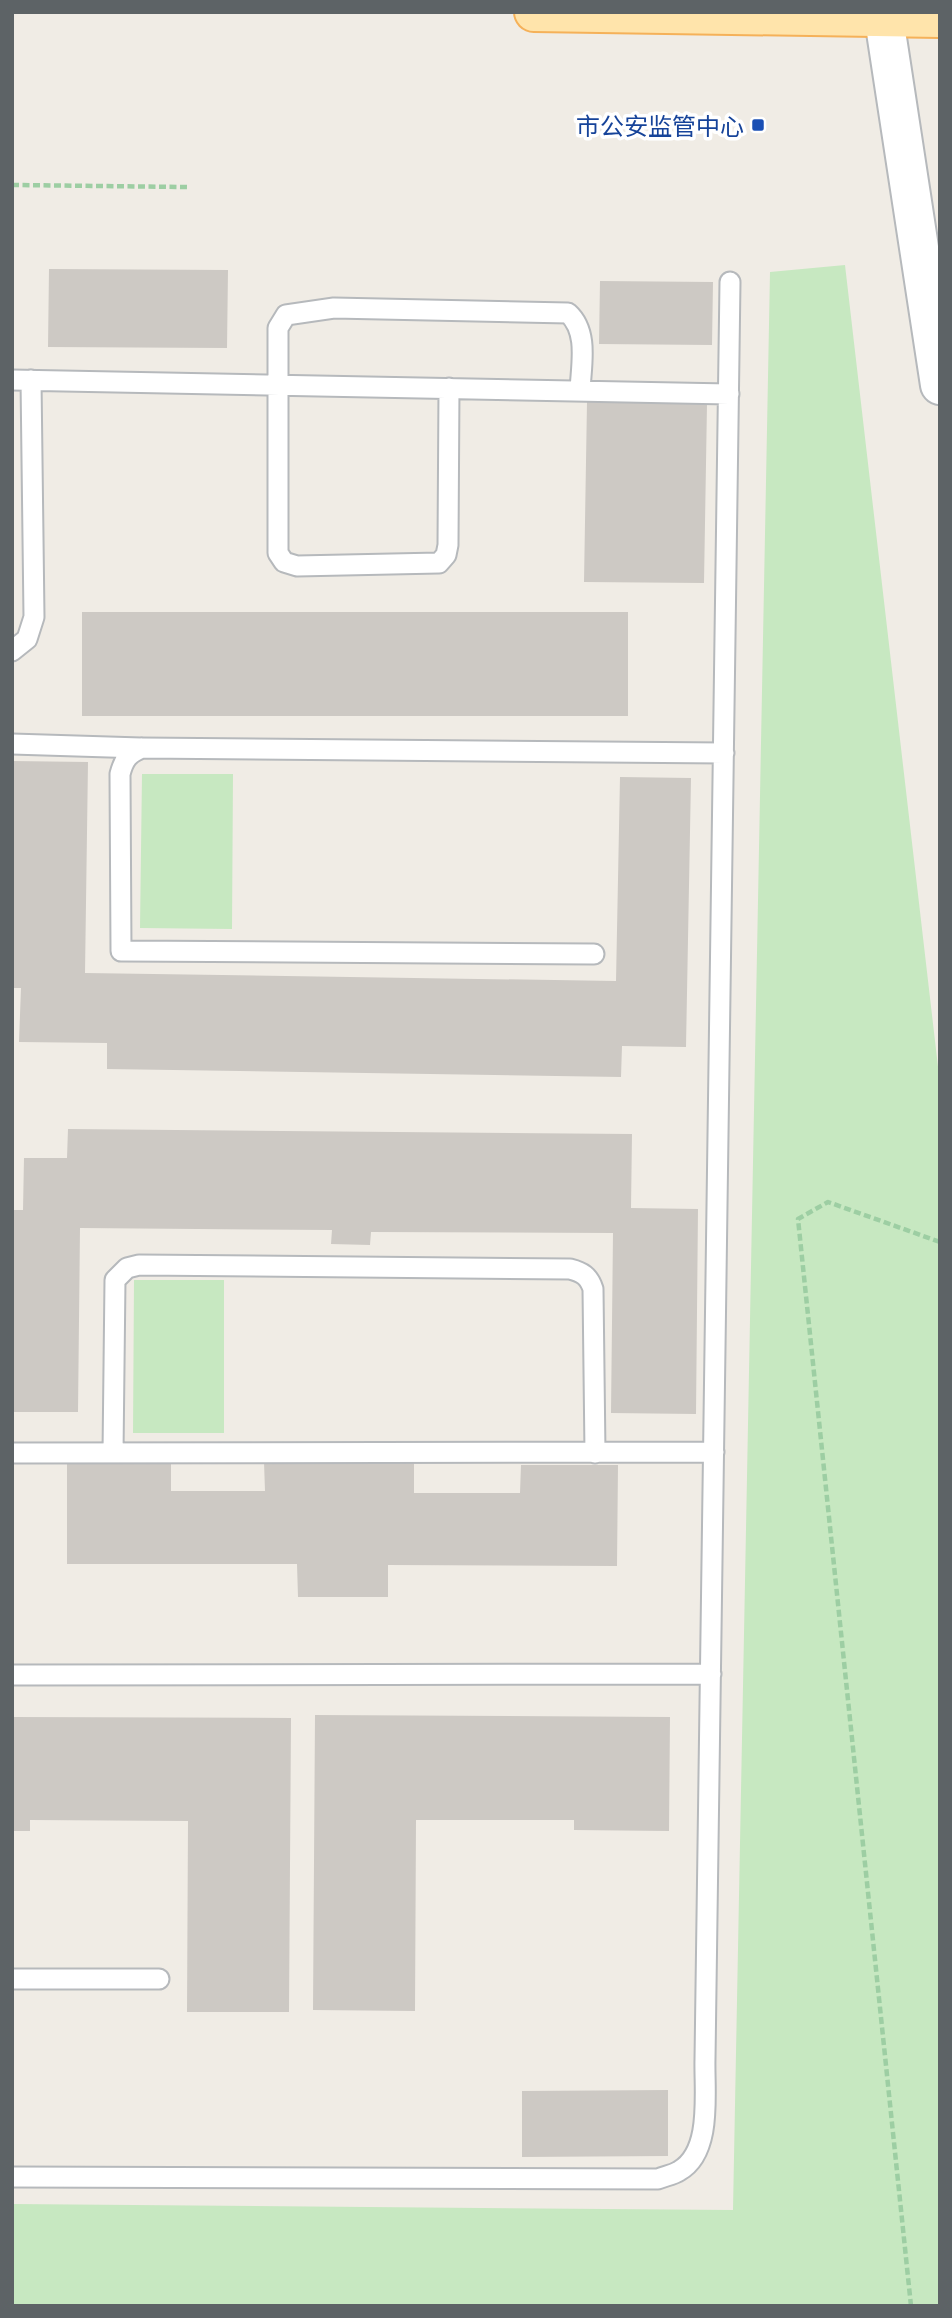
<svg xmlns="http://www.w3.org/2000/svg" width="952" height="2318" font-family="'Golos Text','Noto Sans SC',sans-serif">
<rect width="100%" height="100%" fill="#f0ece5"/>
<path fill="#c7e8c1" d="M845 265 940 1084V2306H12V2204L733 2210 770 272Z
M142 774H233L232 929 140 928Z
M134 1280H224V1433H133Z"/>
<path fill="#cdc9c4" d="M49 269 228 270 227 348 48 347Z
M600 281 713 282 712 345 599 344Z
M587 402 707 404 704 583 584 582Z
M82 612H628V716H82Z
M12 761 88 762 85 973 616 981 620 777 691 778 686 1047 622 1046 621 1077 107 1069V1043L19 1042 21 988H12Z
M68 1129 632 1134 631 1208 698 1209 696 1414 611 1413 613 1233 371 1232 370 1245 331 1244 332 1230 80 1228 78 1412H12V1210H23L24 1158H67Z
M67 1462H171V1491H265L264 1462H414V1493H520L521 1465H618L617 1566 388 1565V1597H298L297 1564H67Z
M315 1715 670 1717 669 1831 574 1830V1820H416L415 2011 313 2010Z
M12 1717 291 1718 289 2012H187L188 1821 30 1820V1831H12Z
M668 2090V2156L522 2157V2091Z"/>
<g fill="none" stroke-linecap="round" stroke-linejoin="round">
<g stroke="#b6b9bc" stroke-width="23">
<path id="service" d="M12 380 729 394
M449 388 448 545 446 555 439 563 297 566 284 562 278 553V328L286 315 334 308 568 313C589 332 581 365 580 391
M12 651 27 639 34 617 31 380
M12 744 141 748
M594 954 121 951 120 774C124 759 128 754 142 748L724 753
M12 1453 714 1452
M113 1453 115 1280 127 1268 139 1265 570 1269C582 1272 589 1276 593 1289L595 1453
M12 1675 711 1674
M12 1979H159
M12 2177 658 2179C665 2176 673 2175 679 2171 713 2152 704 2091 705 2059L730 282"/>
</g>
<g stroke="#b6b9bc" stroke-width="42">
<path id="minor" d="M883 12 940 385"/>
</g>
<g stroke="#f5b159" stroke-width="42">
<path id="primary" d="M534 12 940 18"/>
</g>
<path stroke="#9dcea3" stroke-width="4.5" stroke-dasharray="7 3.5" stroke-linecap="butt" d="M12 185 187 187
M911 2306 798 1219 828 1202 940 1242"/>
<use href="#service" stroke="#fff" stroke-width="19"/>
<use href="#minor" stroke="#fff" stroke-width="38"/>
<use href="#primary" stroke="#ffe4ab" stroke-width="38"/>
</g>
<rect fill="#1a4fb4" stroke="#fff" stroke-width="2.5" x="751" y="118" width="14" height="14" rx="3.5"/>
<g text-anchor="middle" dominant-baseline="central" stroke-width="7" stroke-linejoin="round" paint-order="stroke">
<g font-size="24" fill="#164399" stroke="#fff" text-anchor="end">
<text x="744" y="125">市公安监管中心</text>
</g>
</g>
<rect width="952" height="2318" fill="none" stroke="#5d6366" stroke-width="28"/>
</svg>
